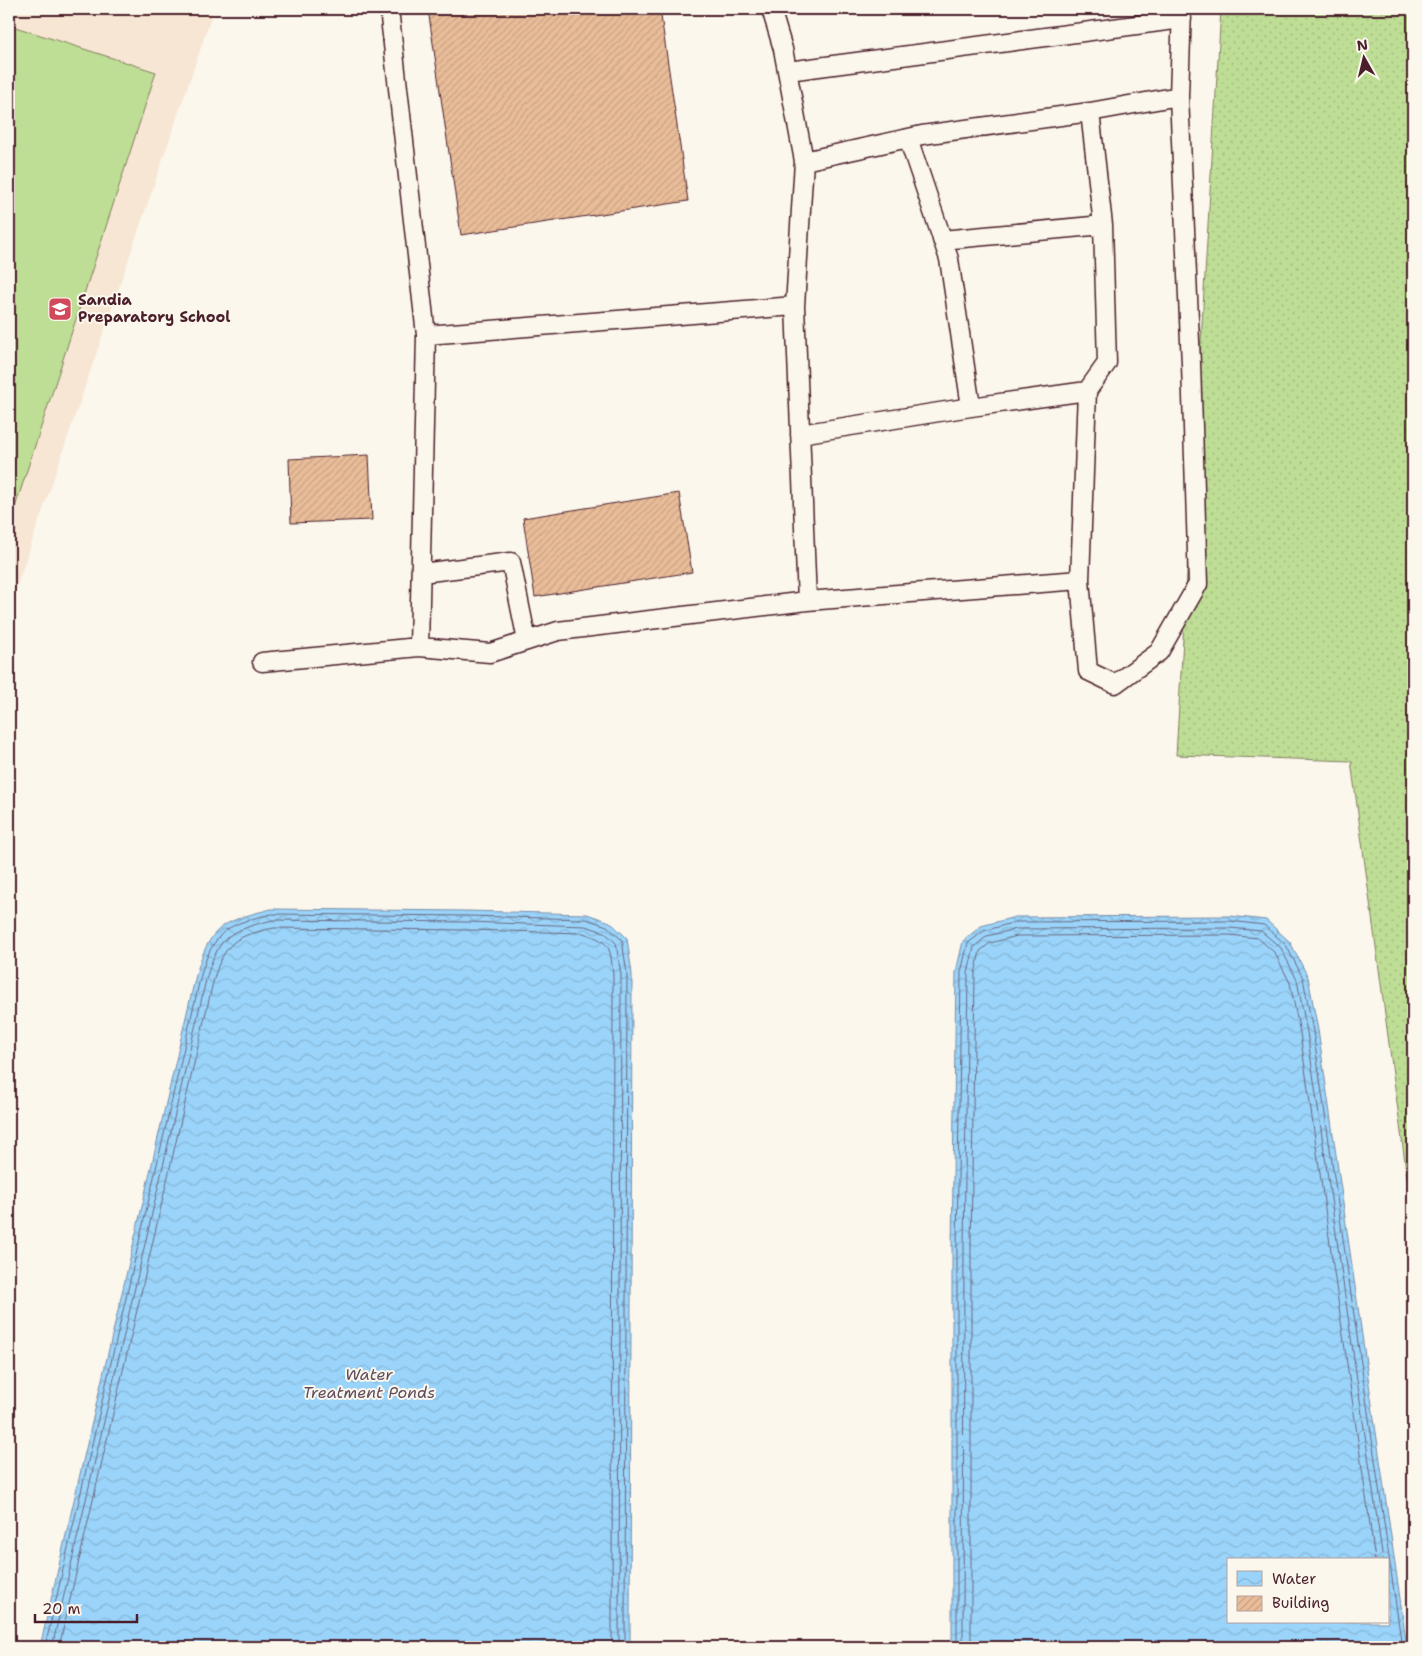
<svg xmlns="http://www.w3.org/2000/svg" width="1422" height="1656" font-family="'Shantell Sans',sans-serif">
<defs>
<pattern id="grass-dots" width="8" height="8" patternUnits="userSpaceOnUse" patternTransform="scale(1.25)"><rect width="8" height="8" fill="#bedd95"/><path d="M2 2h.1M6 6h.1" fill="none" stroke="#a5bd81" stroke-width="1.8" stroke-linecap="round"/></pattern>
<pattern id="water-waves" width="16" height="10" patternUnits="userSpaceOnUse" patternTransform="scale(1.25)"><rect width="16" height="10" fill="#9ad4fa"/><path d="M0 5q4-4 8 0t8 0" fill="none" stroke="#86b6d6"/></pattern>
<pattern id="building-hatch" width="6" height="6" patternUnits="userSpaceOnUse" patternTransform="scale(1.25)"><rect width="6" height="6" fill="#e9bd99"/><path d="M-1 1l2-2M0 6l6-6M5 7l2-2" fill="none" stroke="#c9a284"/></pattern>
</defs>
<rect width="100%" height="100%" fill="#fbf7ec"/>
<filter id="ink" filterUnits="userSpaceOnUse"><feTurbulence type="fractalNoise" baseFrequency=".02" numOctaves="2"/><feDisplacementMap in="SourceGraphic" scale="10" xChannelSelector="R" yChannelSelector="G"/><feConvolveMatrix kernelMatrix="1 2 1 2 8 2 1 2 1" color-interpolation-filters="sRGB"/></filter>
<g filter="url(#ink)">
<path fill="#f6e6d3" d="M9 9H214L9 609Z"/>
<path fill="url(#grass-dots)" stroke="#847e60" d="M1221 9H1413V1222L1351 761 1176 755Z"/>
<path fill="#bedd95" stroke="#847e60" d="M9 25 156 72 9 526Z"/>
<path fill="url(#water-waves)" stroke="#7a8ca7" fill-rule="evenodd" d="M271 909 467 911 587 914 610 922 627 938 632 974 630 1647H40L188 1008C195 982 200 942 223 926 237 917 256 913 271 909Z
M1230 916 1266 920 1290 942 1308 977 1318 1030 1407 1647H952V1247L956 972 963 941 981 926 1015 917ZM1228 1560H1388V1622H1228Z"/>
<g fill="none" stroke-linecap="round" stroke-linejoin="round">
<path stroke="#6a677e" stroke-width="1" d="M45 1647 193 1009C200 982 203 950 225 931 236 922 258 917 272 914L467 916 586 919 607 926 622 940 627 974 625 1647
M52 1647 199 1010C205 987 209 952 229 936 240 928 260 923 273 920L467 922 585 926 604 932 616 943 621 975 619 1647
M59 1647 206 1012C212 990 215 959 233 943 243 934 261 931 274 928L467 930 583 933C612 942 610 948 613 975L612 1647
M957 1647V1247L961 972 968 943 984 931 1015 922 1230 921 1264 925 1286 945 1303 978 1313 1031 1402 1647
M963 1647 964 1247 968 973 974 947 987 936 1016 929 1230 928 1261 931 1281 948 1297 980 1307 1032 1383 1560
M971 1647V1247L975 974 980 951 990 943 1017 936 1229 935 1258 938 1275 953 1290 983 1300 1033 1375 1560"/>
</g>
<path fill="url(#building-hatch)" stroke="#4a1f2b" d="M428 9H660L688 201 461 235Z
M369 455 372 520 291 523 289 459Z
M679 493 692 572 535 597 523 518Z"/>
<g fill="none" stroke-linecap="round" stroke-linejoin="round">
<g stroke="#4a1f2b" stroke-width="21">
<path id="lane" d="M389 9 426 335
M771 9 783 49 804 161 795 306 807 601 1080 580
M788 71 1182 19
M1179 96 1191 364 1198 584 1159 652 1115 684 1088 671 1080 580 1087 391 1107 363 1103 225 1090 112Z
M1179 96 1182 9
M908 138 949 259 971 407
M804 161 922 135 1090 112
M942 240 1103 225
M795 306 426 335 419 647 490 653 558 631 807 601
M800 434 971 407 1087 391
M421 573 511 562 527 641
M262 662 419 647"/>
</g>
<use href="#lane" stroke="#fbf7ec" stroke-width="18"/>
</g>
</g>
<defs>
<g id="school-square" transform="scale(1.25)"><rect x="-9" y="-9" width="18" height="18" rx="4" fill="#d1495b" stroke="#fbf7ec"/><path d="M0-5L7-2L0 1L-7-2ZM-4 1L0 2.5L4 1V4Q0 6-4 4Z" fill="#fff"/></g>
</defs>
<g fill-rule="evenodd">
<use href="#school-square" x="60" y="309"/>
</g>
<g text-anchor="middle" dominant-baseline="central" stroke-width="4" stroke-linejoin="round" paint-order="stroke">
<g font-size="15" font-weight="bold" fill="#4a1f2b" stroke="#fbf7ec" text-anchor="start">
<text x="78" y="300">Sandia<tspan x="78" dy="17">Preparatory School</tspan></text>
</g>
<g font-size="16" font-style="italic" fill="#5e4c5f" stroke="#fbf7ec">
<text x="369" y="1374">Water<tspan x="369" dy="18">Treatment Ponds</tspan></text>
</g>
</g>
<rect width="1422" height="1656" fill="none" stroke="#fbf7ec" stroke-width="30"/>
<rect x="15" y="15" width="1392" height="1626" fill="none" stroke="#4a1f2b" stroke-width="2" filter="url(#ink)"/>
<rect x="1227" y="1558" width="162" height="65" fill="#fbf7ec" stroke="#b4a19f"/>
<rect x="1237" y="1571" width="25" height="15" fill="url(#water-waves)" stroke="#b4a19f"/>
<text x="1272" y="1584" font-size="15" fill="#4a1f2b">Water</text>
<rect x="1237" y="1596" width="25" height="15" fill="url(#building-hatch)" stroke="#b4a19f"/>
<text x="1272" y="1608" font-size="15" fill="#4a1f2b">Building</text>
<g transform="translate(1364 58) rotate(352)" stroke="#fbf7ec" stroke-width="4" paint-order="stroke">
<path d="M0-4L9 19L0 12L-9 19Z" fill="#4a1f2b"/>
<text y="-8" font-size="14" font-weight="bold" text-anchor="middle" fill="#4a1f2b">N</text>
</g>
<path d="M35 1614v8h102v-8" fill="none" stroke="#4a1f2b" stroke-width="2.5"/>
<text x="42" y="1614" font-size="15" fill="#4a1f2b" stroke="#fbf7ec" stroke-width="4" paint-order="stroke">20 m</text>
</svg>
